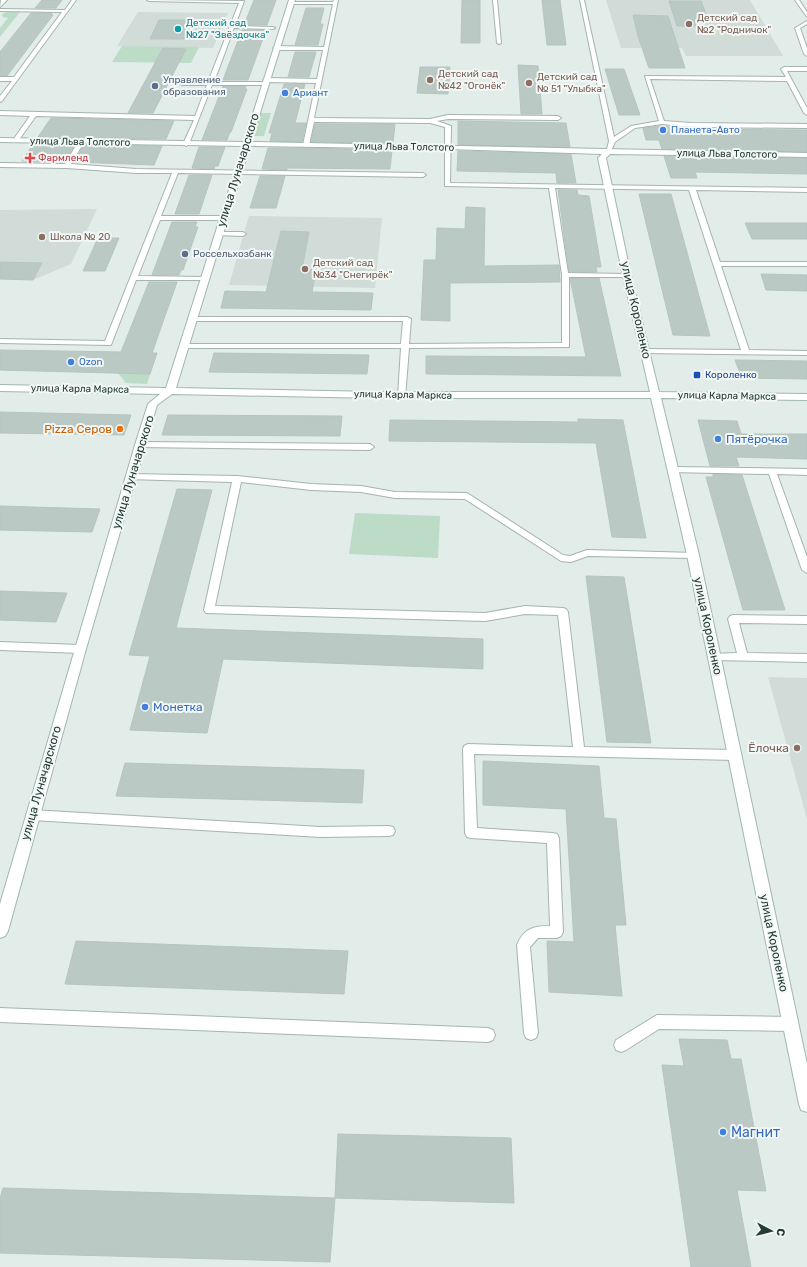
<svg xmlns="http://www.w3.org/2000/svg" width="807" height="1267" font-family="Rubik,sans-serif">
<rect width="100%" height="100%" fill="#e2ece9"/>
<path fill="#d1dcd8" d="M606 0H750L783 56H686L682 48H621Z
M138 12 228 13 213 48 117 46Z
M97 209 71 264 33 280 0 279V210Z
M249 216 382 218 375 288 229 285Z
M768 677 807 678V819Z"/>
<path fill="#bcdcc8" d="M7 12H20L0 37V28L8 18 3 17 2 14Z
M122 46 199 47 191 63 112 62Z
M259 113H271L264 136H252Z
M118 373 150 374 147 384 126 383Z
M355 513 440 516 438 558 349 554Z"/>
<path fill="#bbc9c5" stroke="#b5c5c0" d="M42 0H62L56 8H35Z
M254 0H276L267 25H244Z
M462 0H480V43H461Z
M542 0H560L566 45H547Z
M669 1H701L708 19H694L697 26H677Z
M306 8H324L320 24H323L318 45H295Z
M31 13H52L51 15H53L7 76H0V52Z
M633 15 668 16 685 68H649L638 36Z
M159 20H192L184 39H150Z
M242 30H266L248 80H223Z
M163 48 186 49 153 113H128Z
M295 52H316L309 77H288Z
M518 65 538 66 542 114H521Z
M420 67H450L448 94 417 93Z
M605 69H624L640 115H619Z
M284 84H305L295 123H306L302 142 270 141 272 133H269Z
M223 86H246L245 89H247L231 132H230L227 140H202Z
M51 118 100 119 174 121 166 139 38 137Z
M458 121 566 123 570 147 458 145Z
M315 124H395L393 143 311 142Z
M662 126 684 129 807 130V152L662 149 659 140H646L643 128Z
M33 144 75 145 64 162 22 161Z
M84 145 162 146 154 165 74 162Z
M199 147H225L218 166H215L214 169 192 168Z
M268 148H306L392 150 390 169 287 168V170L262 169Z
M458 151 571 154 576 183H557L556 173 457 171Z
M664 156 807 158V174L695 172 697 178H671Z
M189 175H212L199 214H175Z
M260 176H285L276 208H250Z
M558 190H577L578 195 589 196 601 267H596L597 272H569Z
M639 194H671L710 336 673 335Z
M466 207 485 208 484 266 559 265 560 282 450 283V321L421 320 424 260H436L437 228 465 229Z
M172 222H197L195 227H198L183 270H181L179 275H152Z
M745 223H807V239H752Z
M281 231 309 232 302 269 316 270 312 292 373 293 371 310 221 308 225 291 266 292Z
M98 238H119L105 271H83Z
M0 262 42 263 33 280 0 279Z
M761 274 807 275V291L766 290Z
M570 278H599L621 376 426 374V356L586 357Z
M149 282H177L152 353H157L150 374 0 370V350L121 352Z
M214 353 369 355 367 374 209 372Z
M735 360 807 361V379L742 378Z
M0 412 131 415 124 435 0 433Z
M168 415 342 416 340 436 162 435Z
M578 419 623 420 646 538 612 537 596 443 389 441 390 420 578 422Z
M698 420 737 421 741 434H807V459L736 457 739 466H710Z
M713 474 742 475 785 610H743L706 477H713Z
M177 489 212 490 176 628 483 639V669L223 659 207 733 130 730 150 656 129 655Z
M0 506 100 509 92 532 0 530Z
M586 576 624 577 651 743 607 742Z
M0 591 67 593 56 622 0 620Z
M483 761 599 766 604 818 616 819 626 925H615L622 996 549 992 547 941 574 942 566 809 483 805Z
M125 763 364 770 362 803 116 796Z
M76 941 348 951 344 994 65 984Z
M679 1039 727 1040 731 1059H741L766 1191 737 1190 751 1267H691L662 1065 684 1066Z
M338 1134 511 1138 514 1203 335 1198Z
M3 1188 335 1198 330 1262 0 1253V1199Z"/>
<g fill="none" stroke-linecap="round" stroke-linejoin="round">
<g stroke="#a5b4b0" stroke-width="2">
<path id="lane" d="M72 0H76L2 101 0 102V96L12 81H0V77H14L62 12 0 11V9L65 10Z
M147 0 244 1 235 26 273 27 275 28 273 29 234 28 214 82H265L267 83V85H212L189 144 186 146 183 144 194 120 36 116 18 141H14L13 140 30 116 0 115V111L195 116 207 85H182L179 83 182 81 208 82 239 3 149 1Z
M334 0H338L314 118 430 119 448 115 558 116 561 118 558 120 448 119 437 121 451 126 450 183 807 188V192L696 190 720 262H807V266H721L749 350 807 351V355L642 353V349H645L741 350 689 190 555 188 568 273 627 274 630 276 629 277H569V347L409 348 405 398H402L398 396 401 348H181L180 346 184 344H401L403 321H189L188 319 192 317H407L411 319 409 344 562 343V275L549 188 445 186V127L430 123 314 122 309 145 306 147 303 145 316 83 266 82 263 80 266 78 317 79 323 50H276L273 48 276 46 324 47 333 4H291L289 3 291 2H333Z
M493 0H497L501 43 499 44 497 43Z
M580 0H584L614 137 631 126 659 121 645 76 786 77 781 69 784 67H807V71H787L807 108V115L804 113 787 81 650 79 664 121 691 123 807 124V128L691 127 662 124 635 128 615 142 610 153H606L609 141Z
M795 0H799L807 12V17Z
M807 21V24L800 28 807 48V56L804 54 795 28Z
M81 140 84 142 71 164 136 169 423 173 426 175 423 177 178 173 161 216H223L226 218 223 220H160L138 276 204 277 207 279 206 280H136L111 345 0 343V339L105 341 172 173H136L67 168 0 167V163L65 164 78 142Z
M218 232H243L246 234 243 236 216 235V233Z
M140 442 370 444 374 447 370 450 137 447 136 445 137 443Z
M673 467 807 469V475L777 474 807 557V573L802 570 769 474 670 472 669 470Z
M130 474 237 476 311 484 361 486 395 492 467 493 563 555 570 556 587 550 696 553 698 555 693 558 588 556 571 562 561 561 465 499 395 498 361 492 311 490 241 482 215 606 485 613 525 606 563 608 566 609 568 612 584 747 735 750 739 752 741 755 739 758 735 760 474 754 477 828 553 833 557 834 559 838 563 932 561 936 557 938H538L530 947 538 1033 536 1038 531 1040 526 1038 524 1033 517 945C524 928 534 926 550 926L547 843 471 838 467 837 465 833 463 749 464 746 468 744 573 747 558 615 525 614 485 621 206 613 204 610 232 482 127 479 126 477 127 475Z
M733 615 807 616V624L739 623 747 653 807 654V662L711 660 710 657 711 654 737 653 728 619 730 616Z
M0 642 80 645 84 646 85 649 84 652 80 653 0 650Z
M32 810 320 827 389 826 393 827 395 831 393 835 389 836 320 837 32 820 28 819 26 815 28 811Z
M0 1008 488 1028 493 1030 495 1035 493 1040 488 1042 0 1022Z
M657 1015 791 1017 796 1019 798 1024 796 1029 791 1031 659 1029 626 1050 621 1052 616 1050 614 1045 616 1040Z"/>
</g>
<g stroke="#a1b7b1" stroke-width="2">
<path id="secondary" d="M1 0H7L0 7Z
M289 0H295L251 142 807 153V157L610 154 606 158 631 276 659 392 807 394V400L661 398 699 555 807 1064V1112L801 1110 799 1104 687 555 651 398H376L172 394 157 405 86 649 8 931 5 936 0 938V904L135 445 148 404 160 394 0 391V385L166 388 243 146 0 142V138L244 142ZM250 146 448 149 602 154 598 158 623 276 650 392H376L176 388Z"/>
</g>
<use href="#lane" fill="#fff" fill-rule="evenodd"/>
<use href="#secondary" fill="#fff" fill-rule="evenodd"/>
</g>
<g fill="#8d6e63" stroke="#f3f8f6" stroke-width="1.5">
<circle cx="689" cy="24" r="4"/>
<circle cx="430" cy="80" r="4"/>
<circle cx="529" cy="83" r="4"/>
<circle cx="42" cy="237" r="4"/>
<circle cx="305" cy="269" r="4"/>
<circle cx="797" cy="748" r="4"/>
</g>
<circle fill="#0f9aa8" stroke="#f3f8f6" stroke-width="1.5" cx="178" cy="29" r="4"/>
<g fill="#5c6f8a" stroke="#f3f8f6" stroke-width="1.5">
<circle cx="155" cy="86" r="4"/>
<circle cx="185" cy="254" r="4"/>
</g>
<g fill="#3f7fe0" stroke="#f3f8f6" stroke-width="1.5">
<circle cx="285" cy="93" r="4"/>
<circle cx="663" cy="130" r="4"/>
<circle cx="71" cy="362" r="4"/>
<circle cx="718" cy="439" r="4"/>
<circle cx="145" cy="707" r="4"/>
<circle cx="723" cy="1132" r="4"/>
</g>
<path fill="#e0444e" stroke="#f3f8f6" stroke-width="1.5" d="M28 152h4v4h4v4h-4v4h-4v-4h-4v-4h4z"/>
<rect fill="#1a4fb4" stroke="#f3f8f6" stroke-width="1.5" x="693" y="371" width="8" height="8" rx="2"/>
<circle fill="#e8710a" stroke="#f3f8f6" stroke-width="1.5" cx="120" cy="429" r="4"/>
<g text-anchor="middle" dominant-baseline="central" stroke-width="4" stroke-linejoin="round" paint-order="stroke">
<g font-size="10" fill="#785e54" stroke="#f3f8f6" text-anchor="start">
<text x="697" y="18">Детский сад<tspan x="697" dy="12">№2 "Родничок"</tspan></text>
<text x="438" y="74">Детский сад<tspan x="438" dy="12">№42 "Огонёк"</tspan></text>
<text x="537" y="77">Детский сад<tspan x="537" dy="12">№ 51 "Улыбка"</tspan></text>
<text x="50" y="237">Школа № 20</text>
<text x="313" y="263">Детский сад<tspan x="313" dy="12">№34 "Снегирёк"</tspan></text>
</g>
<g font-size="10" fill="#0d838f" stroke="#f3f8f6" text-anchor="start">
<text x="186" y="23">Детский сад<tspan x="186" dy="12">№27 "Звёздочка"</tspan></text>
</g>
<g font-size="10" fill="#4e5e75" stroke="#f3f8f6" text-anchor="start">
<text x="163" y="80">Управление<tspan x="163" dy="12">образования</tspan></text>
<text x="193" y="254">Россельхозбанк</text>
</g>
<g font-size="10" fill="#366cbe" stroke="#f3f8f6" text-anchor="start">
<text x="293" y="93">Ариант</text>
<text x="671" y="130">Планета-Авто</text>
<text x="79" y="362">Ozon</text>
</g>
<g font-size="10" fill="#233c38" stroke="#f3f8f6">
<text transform="translate(80 142) rotate(1)">улица Льва Толстого</text>
<text transform="translate(404 147) rotate(1)">улица Льва Толстого</text>
<text transform="translate(727 154) rotate(1)">улица Льва Толстого</text>
<text transform="translate(80 389) rotate(1)">улица Карла Маркса</text>
<text transform="translate(403 395) rotate(1)">улица Карла Маркса</text>
<text transform="translate(727 396) rotate(1)">улица Карла Маркса</text>
</g>
<g font-size="10" fill="#be3a42" stroke="#f3f8f6" text-anchor="start">
<text x="38" y="158">Фармленд</text>
</g>
<g font-size="10" fill="#164399" stroke="#f3f8f6" text-anchor="start">
<text x="705" y="375">Короленко</text>
</g>
<g font-size="12" fill="#233c38" stroke="#f3f8f6">
<text transform="translate(238 170) rotate(-73)">улица Луначарского</text>
<text transform="translate(636 310) rotate(77)">улица Короленко</text>
<text transform="translate(133 472) rotate(-73)">улица Луначарского</text>
<text transform="translate(708 626) rotate(78)">улица Короленко</text>
<text transform="translate(41 783) rotate(-74)">улица Луначарского</text>
<text transform="translate(774 943) rotate(78)">улица Короленко</text>
</g>
<g font-size="12" fill="#c56008" stroke="#f3f8f6" text-anchor="end">
<text x="112" y="429">Pizza Серов</text>
</g>
<g font-size="12" fill="#366cbe" stroke="#f3f8f6" text-anchor="start">
<text x="726" y="439">Пятёрочка</text>
<text x="153" y="707">Монетка</text>
</g>
<g font-size="12" fill="#785e54" stroke="#f3f8f6" text-anchor="end">
<text x="789" y="748">Ёлочка</text>
</g>
<g font-size="14" fill="#366cbe" stroke="#f3f8f6" text-anchor="start">
<text x="731" y="1132">Магнит</text>
</g>
</g>
<g transform="translate(771 1231) rotate(97)" stroke="#f3f8f6" stroke-width="3" paint-order="stroke">
<path d="M0-3L7 15L0 10L-7 15Z" fill="#233c38"/>
<text y="-6" font-size="11" font-weight="bold" text-anchor="middle" fill="#233c38">С</text>
</g>
</svg>
